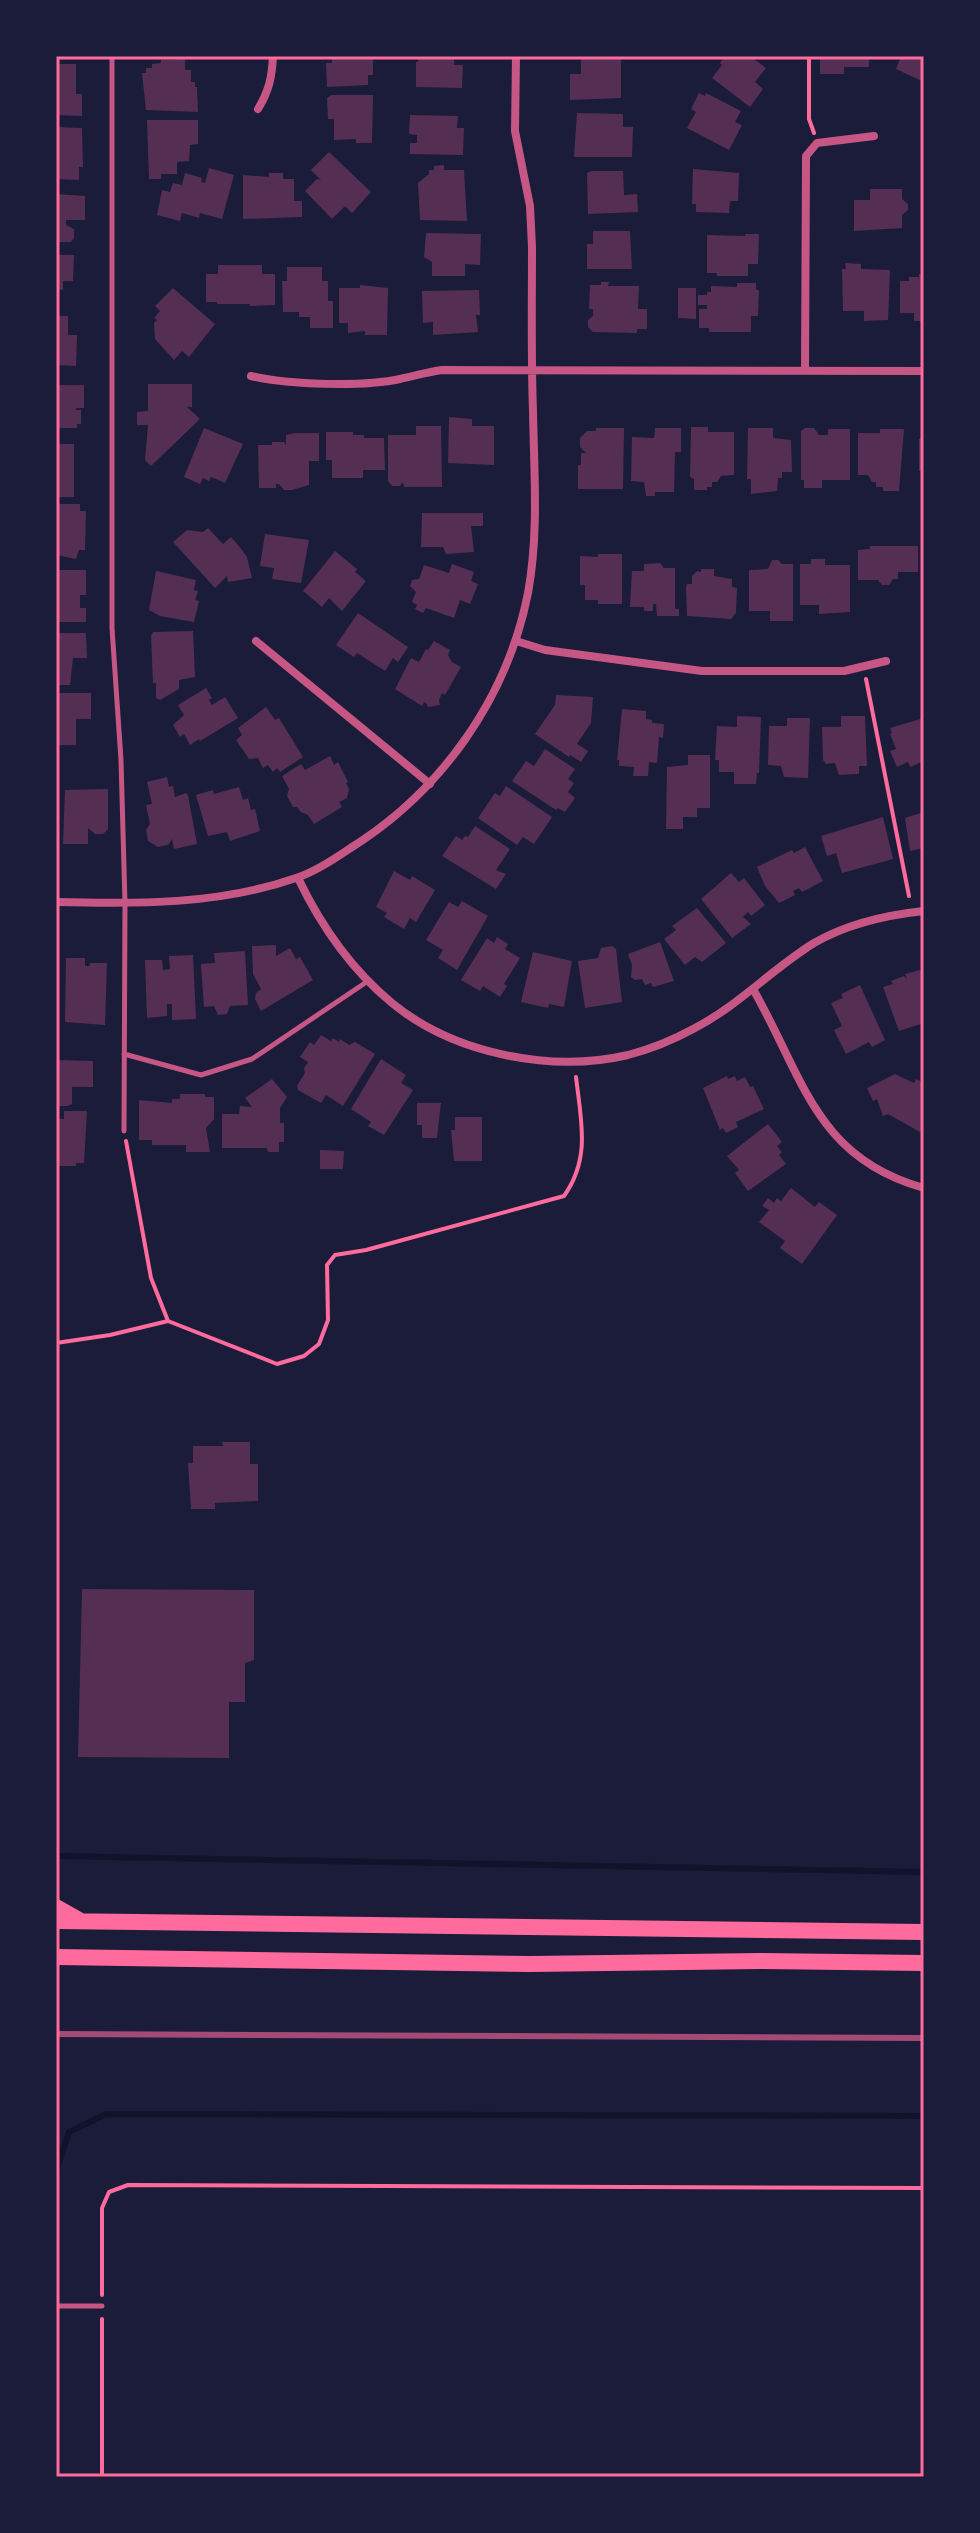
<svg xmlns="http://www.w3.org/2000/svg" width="980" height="2533" font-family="'Noto Serif',serif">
<rect width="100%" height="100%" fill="#1b1b3a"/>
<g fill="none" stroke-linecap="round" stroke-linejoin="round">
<path stroke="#12122b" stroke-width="6" d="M56 1856 924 1872
M56 2171 69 2132 106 2114 924 2116"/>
</g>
<path fill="#542f53" d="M332 56H373V75H368V85L327 87 326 63H332Z
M419 56H454V65H463L462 88 416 87V62H418Z
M581 56H621V98L570 100V74H581Z
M725 56H750L766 68 755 82 763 89 750 107 712 78 722 65 720 63Z
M820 56H869V67H844V74H820Z
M901 56H924V82L896 69Z
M185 59V70H191V82H195V87H197L198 112 146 110 142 73H146V68H152V64L161 63V60Z
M56 64H76V94H82V116L56 115Z
M699 93 705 96 706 93 741 111 735 122 742 125 729 150 687 128 696 112 691 109Z
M332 95H373L372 143H356V139L334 140V119H328L327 98Z
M577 113 623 114V127H633L632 157H574Z
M410 115 458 116 457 128H464L463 155 410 154V143H417V135L409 134Z
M147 120H198V144L190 145 189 161 177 162V174H161V179H149Z
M56 127 82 128 83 167H79V180L56 179Z
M329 152 371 192 352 213 345 206 332 219 305 191 317 179 321 180 311 170Z
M444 165V170H464L467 221 420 220 418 183 429 174V170H434V166Z
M209 168 234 175 222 219 200 213 199 218 182 213 180 221 157 215 162 190 170 192 173 183 182 185 185 173 202 178 201 182 205 183Z
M693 169 739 173 738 201H730L729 213 696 212V204H692Z
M592 171H623L624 195 637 194 638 212 588 214 587 173Z
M269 173H283V179H294V201H302V217L243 219V175L269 177Z
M870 189H902V199L908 204V210L902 215V228L854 231V200H870Z
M56 194 85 196V220H66V225L74 229V238L71 242H56Z
M593 231H630L632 269H587V244H593Z
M426 233 481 234 480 265 465 264V276H432V262L424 257Z
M745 234H759L758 264H748V276H717V273H707V235L745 236Z
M56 255H74L73 281H63V290L56 289Z
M845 263 861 264V269L890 270 888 320 864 321V311H843L842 269H846Z
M218 265H262V274H275V305L250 306V304H217V302H206V274H218Z
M287 267H322V281H328V301H333V328H310V317H299V312H283L282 281H287Z
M919 274H924V321H914V313H900V281H909V277H919Z
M601 282H609L608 286H639L638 309H647V329H637V333L593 332 588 327V320L593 316V309H589L590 285H601Z
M737 283H756V290H759L758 316H751V332H709V328H699V309H707V305H698V295H707V292H711V286L737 287Z
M360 285 388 288 387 335H365V331L348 333V323H339V288H360Z
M173 288 215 324 189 357 182 351 174 360 155 339 154 323 157 320 154 318 160 311 155 306Z
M678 288H696V319L678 318Z
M479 290 480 315H476L478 332 433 335V322L423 323 422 291Z
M56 316H68V335H77L76 366 56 365Z
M148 384H192V407H187L200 419 151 466 145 460 148 425H137V412L148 411Z
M56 385H84V408H76V410H81V424H77V428H56Z
M449 417 472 419V426H494V465L448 463Z
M416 426H441L442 487H404L403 482 400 486H392L388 481V435H416Z
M691 427H708V432H734V475L721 476 717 482H712V487H707V490H694V479L690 477Z
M204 428 243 444 225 483 211 477 209 481 203 478 200 484 184 477Z
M596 428H624L623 489H578V465H581V453H586L580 447V438L587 431H596Z
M655 428H681V452H675L674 492H655V496H646L644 482 631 481 632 437 654 438Z
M748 428H773V438L791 440 792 472H782V478H778L777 491 751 494V479H747Z
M805 428H814L819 435H828V429H850V480H822V488H804V480H801V431Z
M880 429H904L899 491H883V487H876V482H872L868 475H858V433H880Z
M326 432H353V435H364V438H384L385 470H363V478H332V460H326Z
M295 433H319V461H309V485L292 490H284L279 484H276V488H259L258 445H272V442H284L286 445V435Z
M919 439H924V471H919Z
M56 444H74V497H56Z
M56 504H80V511H86L85 550H79L76 559 56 555Z
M422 513H483V526H471L474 552 446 554 443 547H421Z
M208 528 223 544 231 537 242 550 247 557 252 578 228 582 227 576 215 588 173 542 187 530 203 532Z
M265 534 309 540 301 583 272 579 274 568 260 566Z
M870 546H918V572H898V579H893L889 585H882L878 580H858V550L870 549Z
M335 551 357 569 355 572 366 581 342 611 329 598 322 607 303 591Z
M598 554H622V604H598V600H585V585H580V556L598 557Z
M811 559H825V565H850V612L819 614V605H800V564H811Z
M772 560H778L782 564H793V621H770V611H749V570L768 569Z
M660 563 664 568H675V609H679V616H657L656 604H653V611H644V607H630L632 571H644V564Z
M452 564 474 572 471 581 478 584 470 604 460 600 454 618 426 608 423 613 415 609 417 605 412 602 416 592 410 586 412 580 419 579 424 565 449 573Z
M701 569H714V576L732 579V587L737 588 736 613 731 619 687 616 686 587 687 584H692V576L697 571 701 572Z
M56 570H86V595H80V608H86V622H56Z
M156 571 196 580 194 590 198 591 195 600 199 601 194 622 160 616 149 610Z
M358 613 408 647 398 662 393 658 385 671 357 653 354 657 336 645Z
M193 631 195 677 179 680V689L160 700 156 698V683H153L151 636 153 632Z
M56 633H86L87 658H73L70 685H56Z
M434 641 450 650 448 655 452 662 461 667 445 695 442 693 439 700 440 705 428 707 427 704 424 702 422 706 395 689 411 658 419 662 426 649 428 650Z
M206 688 212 698 209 700 212 705 225 697 238 718 200 741 199 739 190 745 184 734 180 737 173 725 184 715 178 705Z
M56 693H91V719H76V745H56Z
M556 695 593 697 591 723 577 744 588 751 581 762 570 755 569 757 535 734 555 705Z
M266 707 275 720 279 718 303 757 280 772 277 768 273 772 268 765 263 768 258 758 249 759 236 740 242 735 238 728Z
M622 709 646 711V719L652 720V723L664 724 663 738 659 737 657 763 649 762 648 776H633L634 767 619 766V760H617Z
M737 716 761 717 759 773H757L756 784H734V772H719V760H715L717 726 737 727Z
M841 716H865L867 766H859V774L839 775 835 763 826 764 823 760 822 727H841Z
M787 718H810L808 778 784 777 781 766 768 765 769 726H787Z
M924 718V761L910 767 908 762 897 767 890 751 896 749 890 734 892 733 890 728Z
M545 749 575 769 568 779 574 783 568 792 575 798 565 812 558 808 556 810 512 781 526 761 534 766Z
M688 755H710V808H697V817H683V829H666L667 767 688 765Z
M330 756 334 765 338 762 348 782 346 783 349 789 347 798 339 802 342 807 314 824 308 815 301 812 297 807H293L287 796 289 789 282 776 301 764 305 770Z
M167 777 169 787 173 786 175 797 186 793 188 795 197 844 174 849 172 839 168 845 158 847 148 841 146 830 150 824 146 805 152 804 147 782Z
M506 786 552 817 534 844 523 837 517 845 478 818 495 793 500 796Z
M239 787 243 800 248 798 251 810 255 809 260 831 230 841 227 832 208 836 196 795 213 790 214 794Z
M108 789V829L103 834H95L88 828V844H63L65 790Z
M924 812V848L910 851 905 818Z
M883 817 893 859 842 873 836 853 827 856 821 836Z
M475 826 510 849 496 870 506 874 496 889 442 856 456 836 462 840 465 836 468 837Z
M805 847 823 881 802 892 799 888 793 891 795 895 779 903 765 886 757 867 792 850 794 853Z
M394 871 410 880 412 876 435 890 416 922 410 918 404 929 384 917 387 913 376 907Z
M731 873 739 882 744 878 765 905 751 916 748 912 743 917 751 924 732 938 701 899Z
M462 901 488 916 457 970 438 958 443 950 426 940 449 902 458 907Z
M697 908 726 943 702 962 695 957 685 965 664 939 676 930 672 926Z
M497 937 508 944 505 949 520 958 504 984 507 986 500 997 483 986 480 991 461 980 487 938 494 943Z
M660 942 674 981 653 987 651 983 645 985 642 979 635 980 631 977 632 965 628 954Z
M276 945V956L290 948 296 959 300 957 313 980 261 1011 255 999 256 993 261 989 253 974 252 946Z
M612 946 616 949 622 1002 585 1008 578 961 598 958 601 948Z
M245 951 248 1005 230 1006 227 1014 218 1015 214 1006 204 1007 201 964 215 963 214 953Z
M533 952 572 961 564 1007 549 1004 548 1008 521 1002Z
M193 955 196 1019 172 1020V1004H167V1016L147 1018 145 960H162L163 970 170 969 169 956Z
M66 958H85V966H90V963H107L105 1025 65 1022Z
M924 969V1023L899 1031 883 987 893 984 891 981 904 976 907 979 905 974Z
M860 985 885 1040 872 1047 869 1042 846 1054 834 1030 842 1026 831 1003 843 998 841 994Z
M321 1035 331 1041 333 1038 339 1042 340 1039 349 1045 355 1042 375 1054 343 1106 326 1095 321 1103 298 1090 297 1086 305 1073 304 1068 308 1062 300 1057 310 1042 314 1045Z
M381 1059 406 1075 401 1083 413 1090 384 1135 368 1126 371 1122 351 1109Z
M56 1060 93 1061V1087H72V1104L68 1106H56Z
M895 1074 914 1083 916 1079 924 1083V1124L920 1132 888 1114 883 1116 877 1099 873 1101 867 1088Z
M727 1076 728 1079 735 1076 737 1081 745 1077 750 1087 753 1086 764 1109 736 1122 738 1127 726 1133 723 1128 720 1130 703 1088Z
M272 1079 287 1097 280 1108V1123H284V1142H279V1152H268L267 1148H222V1114H239L240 1106 252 1107 245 1098Z
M180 1094H205V1097H214V1119L206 1128 210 1152H186V1145H152V1140H139V1100L172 1103V1099H180Z
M417 1103H441L437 1138H422V1125H417Z
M64 1111H87L84 1163H76V1166H56V1119H64Z
M455 1117H482V1161H454L451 1130H455Z
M768 1124 782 1142 777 1146 782 1152 779 1155 786 1164 748 1191 735 1173 739 1170 727 1156Z
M320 1150 344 1151 343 1169H320Z
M791 1188 815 1207 819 1202 837 1215 802 1264 780 1248 785 1241 759 1222 769 1210 762 1206 768 1198 774 1203 777 1198 781 1201Z
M222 1442H250V1464H258V1501L215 1503V1509H191L188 1463H193V1446H223Z
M82 1589 254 1590V1660L245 1663V1702H229V1758L78 1757Z"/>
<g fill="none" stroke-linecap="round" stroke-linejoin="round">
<path stroke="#ff6b9d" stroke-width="4" d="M809 56V119L814 133
M866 679 909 896
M126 1141 151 1278 168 1321 277 1364 304 1356 319 1344 328 1320 327 1265 335 1255 366 1250 564 1196C591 1158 581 1121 576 1077
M56 1343 110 1335 168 1321
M102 2295V2208L109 2192 128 2185 924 2188
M102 2319V2477"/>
<path stroke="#c65784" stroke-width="5" d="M112 56V628L121 760 125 903 124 1131
M124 1054 201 1075 252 1059 368 981
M56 2306H102"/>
<path stroke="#c65784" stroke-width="8" d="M258 109C269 91 272 77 273 56
M805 370 806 156 817 143 874 136
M251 376C288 385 363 387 400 379 415 376 427 372 442 370L924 371
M256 641 430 784
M516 641 545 650 702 671H844L886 661
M298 878C320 924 352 970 392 1003 454 1054 551 1073 628 1055 651 1049 675 1039 695 1028 739 1005 772 969 814 943 847 924 886 915 924 911
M56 902C136 904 219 905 296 878 315 872 333 860 349 849 441 792 507 699 528 593 539 533 534 472 533 411 531 357 532 302 532 247L530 206 515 131 516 56
M753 989C803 1076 815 1158 924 1188"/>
<path stroke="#ff6b9d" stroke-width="16" d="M56 1907 79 1920
M56 1921 924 1932
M56 1957 530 1964 760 1961 924 1963"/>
<path stroke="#a44b75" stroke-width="6" d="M56 2034 924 2038"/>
</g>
<rect width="980" height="2533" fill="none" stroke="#1b1b3a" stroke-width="116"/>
<rect x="58" y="58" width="864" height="2417" fill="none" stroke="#ff6b9d" stroke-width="3"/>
</svg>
